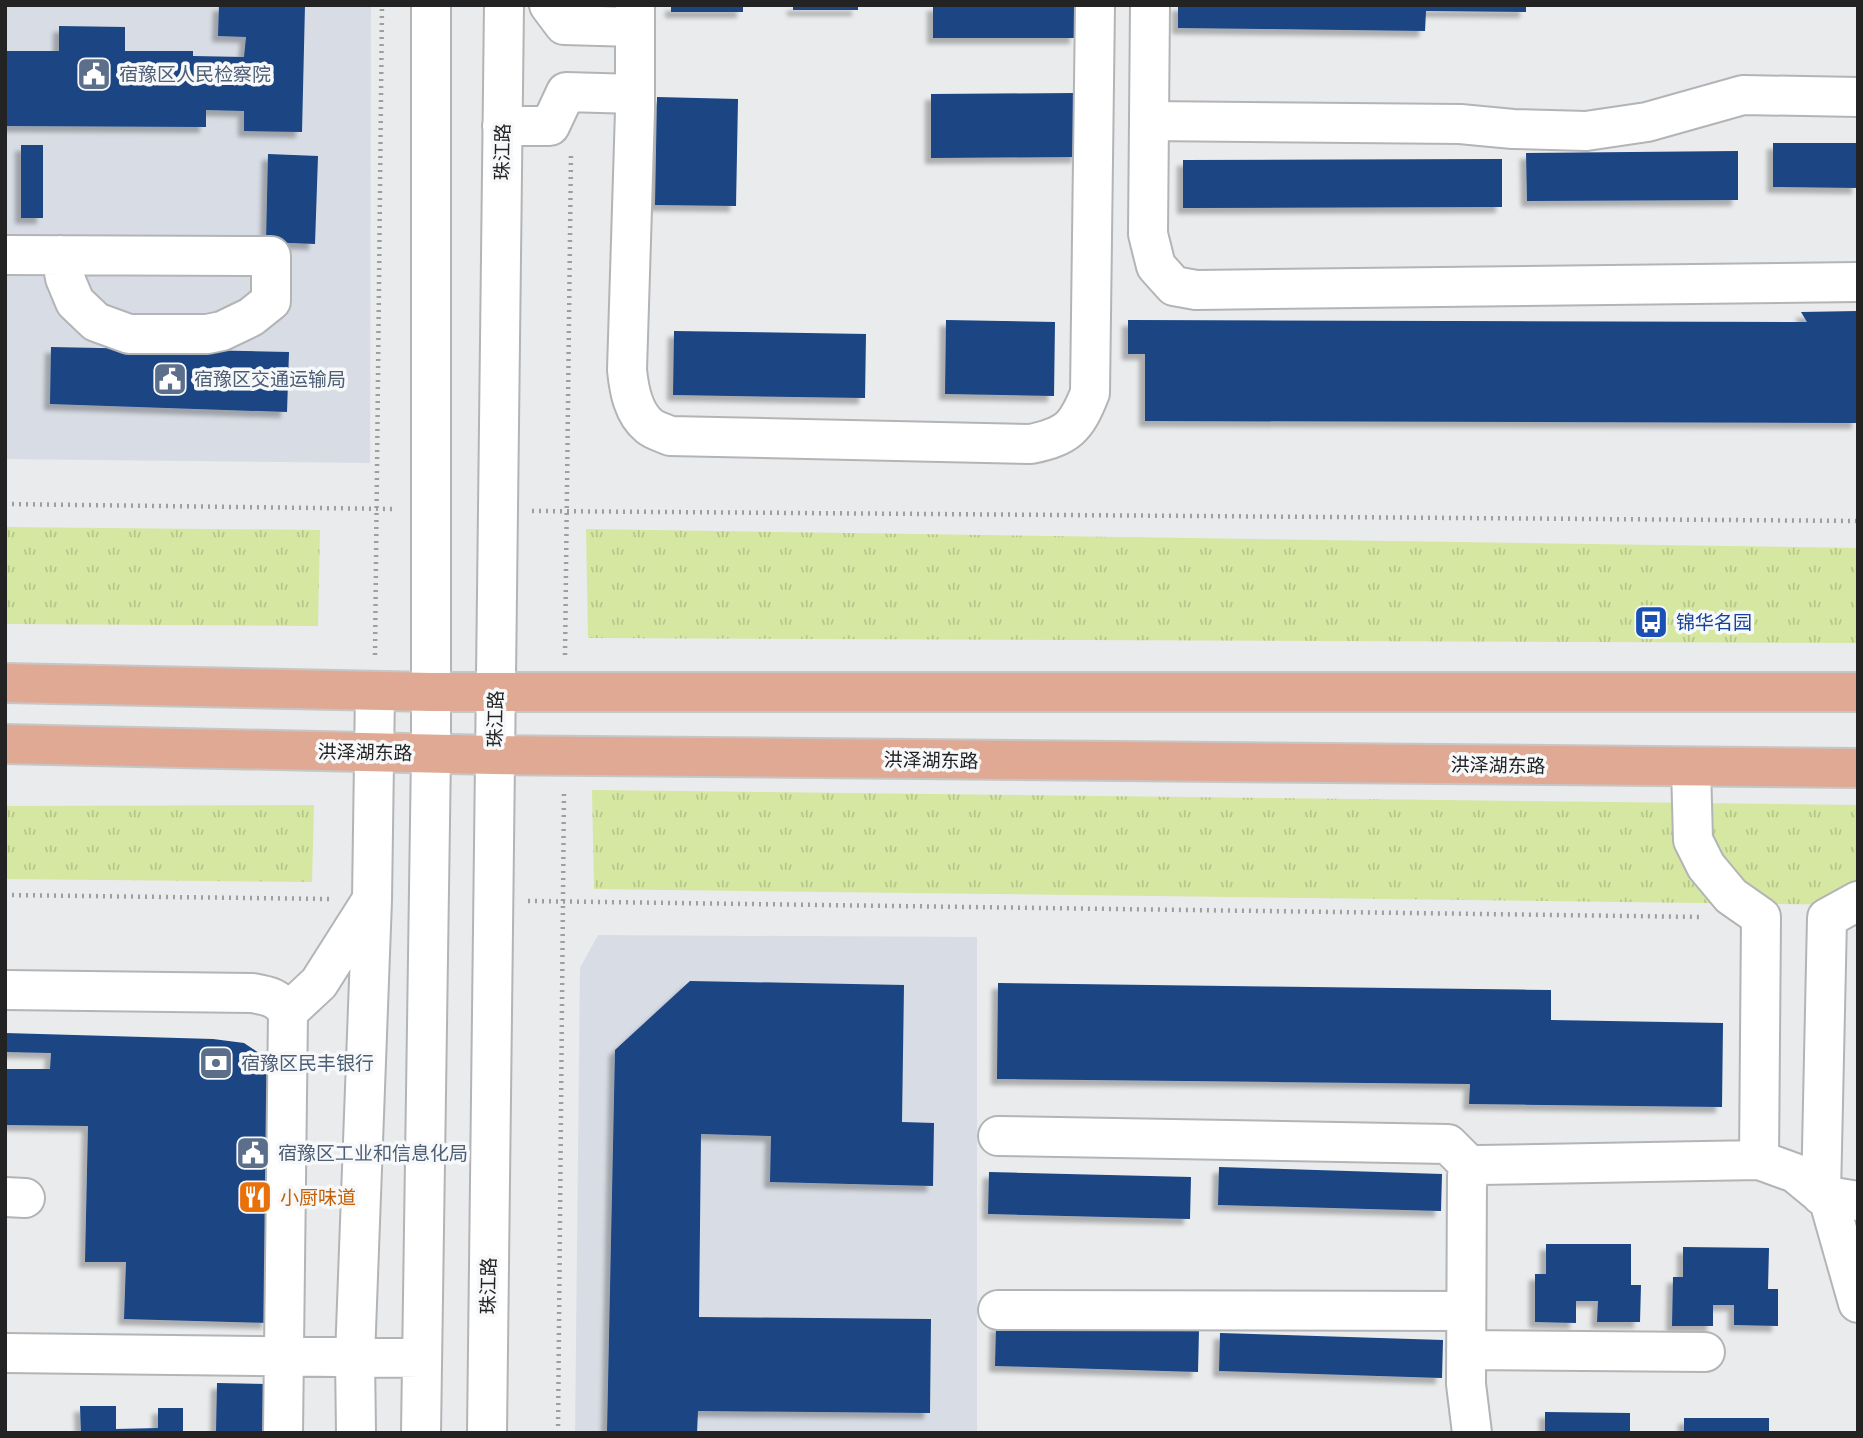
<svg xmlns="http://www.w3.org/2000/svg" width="1863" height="1438" font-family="'Open Sans','Noto Sans SC',sans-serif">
<defs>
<pattern id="park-tufts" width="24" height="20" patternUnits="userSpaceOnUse" patternTransform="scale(1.75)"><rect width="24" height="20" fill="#d5e7a1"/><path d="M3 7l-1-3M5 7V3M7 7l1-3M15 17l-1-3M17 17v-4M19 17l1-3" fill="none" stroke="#b7c68a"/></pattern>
<filter id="shadow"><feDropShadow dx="-6" dy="6" stdDeviation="2" flood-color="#0004"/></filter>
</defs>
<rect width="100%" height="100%" fill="#eaebed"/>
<path fill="#d8dde5" d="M5 5H371L370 463 5 459Z
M598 935 977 937V1433H575L580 968Z"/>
<path fill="url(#park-tufts)" d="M5 527 320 530 318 626 5 624Z
M586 529 1858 548V643L588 638Z
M592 790 1858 805V905L594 889Z
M314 805 312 882 5 879V806Z"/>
<path fill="#1a4483" filter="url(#shadow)" d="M219 5H305L302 132 244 131V111L206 110V127L5 126V51H59V26L125 27V51H193V56L244 57 246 37 218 36Z
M671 5H743V12H671Z
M793 5H858V10H793Z
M933 5H1076V38H933Z
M1178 5H1526V12L1426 11 1425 31 1178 28Z
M1078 93V157L931 158V94Z
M657 97 738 99 736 206 655 205Z
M1773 143H1858V188L1773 187Z
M21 145H43V218H21Z
M1738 151V200L1527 201 1526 153Z
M268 154 318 156 315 244 266 242Z
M1502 159V207L1183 208V160Z
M1858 311V423L1145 421V354H1128V320L1807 322 1801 312Z
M946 320 1055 322 1054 396 945 394Z
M674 331 866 334 865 398 673 395Z
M51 347 289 352 287 412 50 404Z
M690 981 904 985 902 1122 934 1123 933 1186 770 1182 771 1136 701 1134 699 1317 931 1319 930 1413 698 1411 697 1433H607L615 1050Z
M998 983 1551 990V1020L1723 1023 1722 1107 1469 1104 1470 1084 997 1079Z
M5 1033 213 1039 244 1043 262 1055 271 1086 268 1323 124 1319 126 1262H85L88 1126 5 1125V1069H50L51 1053 5 1052Z
M1219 1167 1442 1174 1441 1211 1218 1205Z
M989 1172 1191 1177 1190 1219 988 1214Z
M1546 1244H1631V1285H1641L1640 1322H1597L1598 1301H1576V1323L1535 1322V1274H1546Z
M1683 1247 1769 1248 1768 1289H1778V1326L1734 1325V1305H1713V1326H1672L1673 1277H1683Z
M996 1325 1199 1330 1198 1372 995 1366Z
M1220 1333 1443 1340 1442 1378 1219 1371Z
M217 1383 266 1384 265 1433H216Z
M80 1406H116V1429L158 1428V1408H183V1433H81Z
M1545 1412 1630 1413V1433H1545Z
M1684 1418H1769V1433H1684Z"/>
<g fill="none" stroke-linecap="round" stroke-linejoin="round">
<g stroke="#b3b4b6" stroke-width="42">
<path id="minor" d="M549 5 564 25 635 27
M635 5V111L627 370C629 390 633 413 649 426 655 431 664 433 670 436L1031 444C1068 436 1076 428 1090 393L1095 5
M1150 5 1148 234 1156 266 1174 286 1196 290 1858 282
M1149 121 1460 124 1513 129 1586 131 1647 122 1743 95 1858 97
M502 126H550L566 92 635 94
M5 255 249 256H271V301L251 317 222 331 207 334H129L96 322 75 302 65 278 61 255
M1691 767 1693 840 1706 866 1731 896 1761 917 1759 1160
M1858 901 1827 918 1821 1195 1858 1201
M5 990 252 993C269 996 277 997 288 1012L283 1433
M288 1012 319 983 371 901
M998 1136 1448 1144 1474 1170
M5 1197 25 1198
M998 1310 1466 1311
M1466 1350 1705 1352
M5 1353 422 1358
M356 1433 355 1357 372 900 375 691
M421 1433 431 754V5
M487 1433 504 5
M1472 1433 1466 1384 1467 1176 1479 1165 1759 1160 1795 1173 1829 1201 1858 1303"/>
</g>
<g stroke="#c6c6c6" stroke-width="42">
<path id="major" d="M5 683 431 692H1858
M5 744 494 755 1858 768"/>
</g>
<path stroke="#9d9ea0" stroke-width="4.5" stroke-dasharray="2 5" stroke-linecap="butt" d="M5 504 394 509
M532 511 1858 521
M375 655 382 5
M565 655 571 153
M5 895 330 899
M528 901 1702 917
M558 1433 564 790"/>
<use href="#minor" stroke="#fff" stroke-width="38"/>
<use href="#major" stroke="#e0a993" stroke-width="38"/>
</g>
<defs>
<g id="civic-square" transform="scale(1.75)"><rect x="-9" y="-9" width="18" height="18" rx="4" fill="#5c6f8a" stroke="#f7f8fa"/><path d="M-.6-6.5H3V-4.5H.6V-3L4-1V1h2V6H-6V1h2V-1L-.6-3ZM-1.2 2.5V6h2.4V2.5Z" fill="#fff"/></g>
<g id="bus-square" transform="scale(1.75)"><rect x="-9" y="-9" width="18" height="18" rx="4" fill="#1a4fb4" stroke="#f7f8fa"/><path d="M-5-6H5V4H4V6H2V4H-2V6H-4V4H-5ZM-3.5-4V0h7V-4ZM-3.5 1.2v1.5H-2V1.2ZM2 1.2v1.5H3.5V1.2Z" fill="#fff"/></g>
<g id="bank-square" transform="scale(1.75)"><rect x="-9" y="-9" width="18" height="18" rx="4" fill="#5c6f8a" stroke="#f7f8fa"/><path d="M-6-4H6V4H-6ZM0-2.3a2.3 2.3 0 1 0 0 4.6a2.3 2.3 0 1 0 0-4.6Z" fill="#fff"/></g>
<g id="restaurant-square" transform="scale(1.75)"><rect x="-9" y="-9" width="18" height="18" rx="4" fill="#e8710a" stroke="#f7f8fa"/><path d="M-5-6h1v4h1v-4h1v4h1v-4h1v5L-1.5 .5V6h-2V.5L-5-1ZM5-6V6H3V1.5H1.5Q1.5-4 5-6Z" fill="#fff"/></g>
</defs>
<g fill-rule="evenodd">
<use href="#civic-square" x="94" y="74"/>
<use href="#civic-square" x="170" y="379"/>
<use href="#bus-square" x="1651" y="622"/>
<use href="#bank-square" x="216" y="1063"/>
<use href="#civic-square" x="253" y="1153"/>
<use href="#restaurant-square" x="255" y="1197"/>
</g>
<g text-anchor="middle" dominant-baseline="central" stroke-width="7" stroke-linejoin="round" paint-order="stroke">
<g font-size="19" fill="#4e5e75" stroke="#f7f8fa" text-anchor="start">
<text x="119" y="74">宿豫区人民检察院</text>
<text x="194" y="379">宿豫区交通运输局</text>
<text x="241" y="1063">宿豫区民丰银行</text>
<text x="278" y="1153">宿豫区工业和信息化局</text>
</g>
<g font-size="19" fill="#232324" stroke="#f7f8fa">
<text transform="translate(502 152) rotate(-89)">珠江路</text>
<text transform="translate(495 719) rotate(-89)">珠江路</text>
<text transform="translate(365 752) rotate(1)">洪泽湖东路</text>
<text transform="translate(931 760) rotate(1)">洪泽湖东路</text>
<text transform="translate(1498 765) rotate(1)">洪泽湖东路</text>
<text transform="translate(488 1286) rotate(-89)">珠江路</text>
</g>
<g font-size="19" fill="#164399" stroke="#f7f8fa" text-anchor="start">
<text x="1676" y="622">锦华名园</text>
</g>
<g font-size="19" fill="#c56008" stroke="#f7f8fa" text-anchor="start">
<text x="280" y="1197">小厨味道</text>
</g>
</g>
<rect width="1863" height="1438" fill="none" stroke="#232324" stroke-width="14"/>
</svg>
